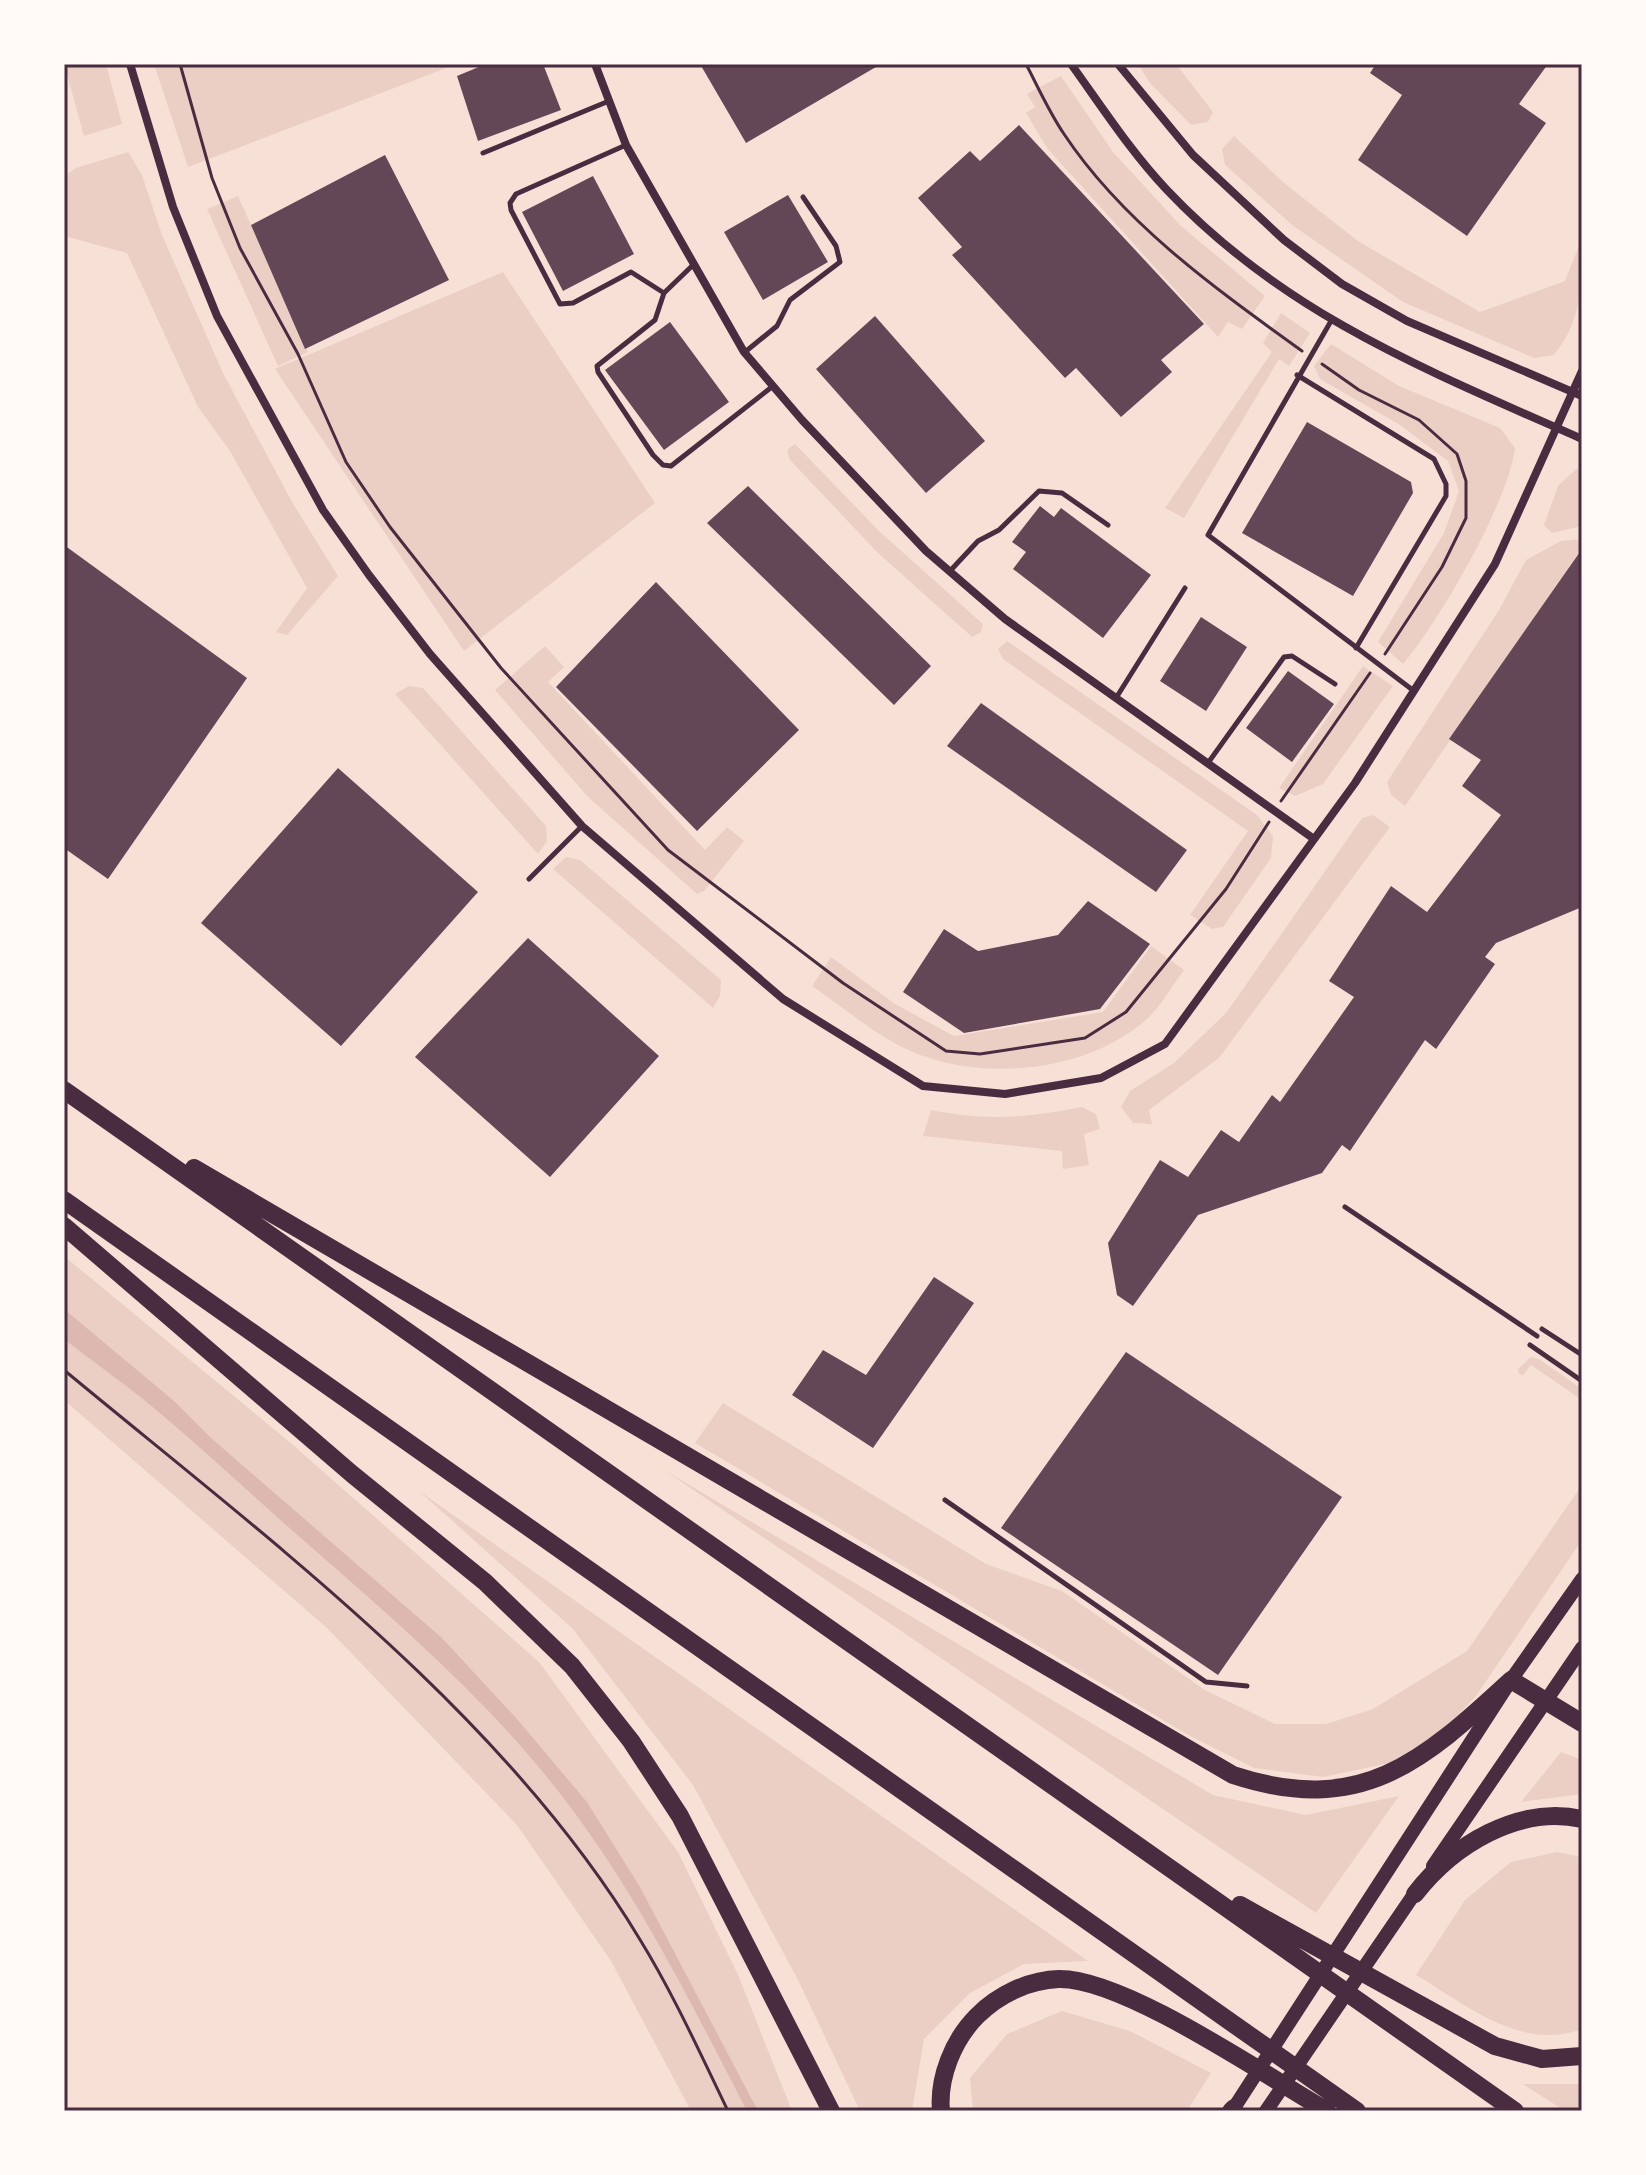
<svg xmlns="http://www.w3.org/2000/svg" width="1646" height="2175" font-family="'Space Grotesk',sans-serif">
<rect width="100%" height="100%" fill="#f7e1d7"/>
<path fill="#ebcfc5" d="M64 64H106L122 124 84 136Z
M154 64H457L188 167Z
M1138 64H1176L1213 112 1208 122 1191 125 1149 82Z
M1061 76 1113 152 1181 226 1265 296 1242 329 1228 322 1218 337 1047 148 1026 113 1035 107 1027 94Z
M1234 136 1284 183 1358 241 1480 312 1565 281 1582 238C1582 283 1583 319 1554 355L1534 358 1403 302 1292 225 1225 165 1222 149Z
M128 152 142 175 162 235 223 373 292 502 338 576 287 635 276 632 307 588 230 451 198 407 127 253 64 236V176L76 168Z
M238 196 308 352 278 366 207 209Z
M503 272 655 503 464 651 275 369Z
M1281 313 1310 333 1289 366 1279 359 1184 518 1165 508 1272 352 1263 343Z
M1331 344 1399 386 1500 428 1515 448C1509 501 1439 622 1403 664L1378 642 1444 533 1459 491 1448 461 1400 425 1320 379 1314 366Z
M795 444 880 532 983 624 981 632 972 637 877 552 790 460 787 450Z
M1576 469H1582V526L1552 533 1544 525 1558 486Z
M1582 539V548L1405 806 1391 795 1387 782 1499 610 1526 560 1561 541Z
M1007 641 1257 815 1273 836 1271 858 1223 927 1212 929 1190 915 1248 831 1003 659 998 649Z
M545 646 564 667 548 682 705 850 727 827 744 841 704 891 697 894 588 797 495 690Z
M1363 666 1393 686 1323 784 1295 796 1279 788Z
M409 686 423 688 546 826 547 841 538 854 395 694Z
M1373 815 1390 827 1219 1058 1149 1110 1152 1124 1133 1123 1121 1107 1130 1091 1174 1063 1227 1012 1362 818Z
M566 857 580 860 721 980 720 996 713 1008 553 869Z
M1151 946 1184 970C1172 986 1161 1006 1147 1019 1084 1075 971 1084 898 1045 868 1029 840 1005 812 986L831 957 895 1004 954 1036 1103 1012Z
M1082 1107 1096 1114 1100 1129 1084 1134 1089 1165 1063 1169 1062 1151 923 1136 931 1110C988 1121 1025 1118 1082 1107Z
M64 1256 292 1444 539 1662 678 1852 739 1977 792 2111H691L611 1961 517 1825 327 1628 64 1400Z
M1531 1357 1539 1359 1582 1389V1400L1531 1365 1523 1375 1519 1374 1518 1369Z
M723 1403 986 1564 1062 1591 1205 1690 1275 1724H1326L1373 1709 1467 1651 1582 1485V1540L1476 1696 1439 1736 1390 1763 1323 1777 1254 1768 1190 1736 695 1443Z
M664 1470 1213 1795 1306 1815 1399 1796 1316 1913Z
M419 1491 1088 1961 1024 1964 970 1993 924 2039 912 2111H860L798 1980 693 1785 572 1628Z
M1561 1752 1582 1760V1794L1521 1802Z
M1557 1852 1582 1857V2029C1521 2052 1465 2004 1416 1975L1465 1900 1511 1862Z
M1062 2011 1130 2031 1211 2073 1187 2111H973L970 2078 1007 2034Z
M1523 2084H1582V2111H1565Z"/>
<path fill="#dcb8b0" d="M64 1309 174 1401 211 1438 442 1638 517 1719 587 1802 640 1887 758 2111H747C694 2009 643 1905 574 1812 500 1711 404 1628 310 1546 258 1501 208 1453 155 1409 126 1384 94 1363 64 1339Z"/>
<path fill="#644757" d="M486 64H543L561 110 478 141 457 76Z
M700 64H881L746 143Z
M1376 64H1548L1519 104 1546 123 1467 236 1358 160 1402 95 1370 73Z
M1019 125 1204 324 1161 360 1172 372 1121 417 1076 368 1065 378 952 255 962 247 918 198 970 151 980 161Z
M385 155 449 280 305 349 251 225Z
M593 176 634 254 563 291 522 212Z
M788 195 828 262 763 300 724 232Z
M875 316 985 441 926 493 816 369Z
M670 322 729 402 664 450 605 370Z
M1307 422 1411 482 1413 493 1353 596 1242 533Z
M748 486 931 666 894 705 707 523Z
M1040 506 1054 517 1061 508 1151 575 1103 638 1013 569 1026 552 1012 542Z
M64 545 247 678 108 879 64 848Z
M1582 549V907L1496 943 1485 957 1495 964 1436 1049 1425 1040 1350 1151 1342 1145 1322 1173 1198 1215 1133 1306 1117 1295 1108 1243 1160 1160 1188 1177 1221 1130 1239 1142 1272 1095 1280 1102 1354 997 1329 981 1391 886 1427 912 1501 815 1462 786 1481 760 1449 739Z
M656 582 799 730 697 831 556 687Z
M1201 617 1247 647 1206 711 1160 681Z
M1288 671 1334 704 1292 762 1246 728Z
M981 703 1187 850 1156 892 947 746Z
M338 768 478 892 341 1046 201 923Z
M1088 901 1150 944 1100 1009 964 1033 903 992 944 929 978 951 1058 935Z
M528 938 659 1056 550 1177 415 1057Z
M934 1277 974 1303 873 1448 792 1395 823 1350 866 1375Z
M1126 1352 1342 1497 1218 1675 1001 1528Z"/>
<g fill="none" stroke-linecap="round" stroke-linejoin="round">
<path stroke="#4a2c40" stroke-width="3" d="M180 64 212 178 240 248 298 354 346 462 390 527 501 668 668 850 843 983 946 1051 980 1054 1085 1038 1126 1012 1226 889 1269 822
M1026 64C1038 87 1049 112 1064 134 1123 223 1216 289 1302 351
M1322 364 1359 390 1419 420 1457 454 1466 481V518L1442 567 1385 654
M1281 801 1370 673
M64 1370C265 1537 503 1712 639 1938 673 1993 700 2053 728 2111"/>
<path stroke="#4a2c40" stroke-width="5" d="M626 145 516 194 510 203 511 210 560 304 573 303 631 272 664 293
M483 153 609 101
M693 265 664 293 655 320 597 366 598 372 653 455 663 465 671 466 773 386
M1331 321 1208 535 1414 691
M745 352 777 326 790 300 840 262 836 246 803 197
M1297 375 1434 459 1446 484V496L1356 648
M950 571 978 541 999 530 1039 491 1062 493 1108 525
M1116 698 1185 588
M1208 763 1284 657 1292 656 1335 684
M529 879 582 826
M1345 1207 1537 1336
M1542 1329 1582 1355
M1530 1345 1582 1381
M945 1500 1206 1682 1247 1686"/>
<path stroke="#4a2c40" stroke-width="8" d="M130 64 173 207 217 316 323 510 369 575 430 654 582 826 783 999 923 1086 1005 1094 1101 1078 1165 1044 1355 783 1495 564 1582 371
M595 64 626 145 744 352 802 420 926 551 1005 619 1314 839
M1071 64C1102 107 1131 152 1167 190 1285 315 1429 371 1582 439
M1118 64 1193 155 1284 240 1342 284 1407 321 1582 396"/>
<path stroke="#4a2c40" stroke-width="14" d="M1433 1866 1582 1648
M1232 2111 1511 1680 1582 1579
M1266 2111 1419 1887"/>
<path stroke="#4a2c40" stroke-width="18" d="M64 1090 1515 2111
M194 1168 1233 1775C1361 1817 1422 1762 1511 1680L1582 1723
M64 1200 1357 2111
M64 1226 352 1474 485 1582 572 1666 631 1741 680 1816 831 2111
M1415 1894C1453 1845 1518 1805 1582 1819
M1240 1905 1495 2046 1542 2059 1582 2056
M941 2111C938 2078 953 2040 977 2016 998 1995 1028 1980 1059 1979 1124 1978 1266 2076 1327 2111
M1231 2111 1234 2108"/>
</g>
<rect width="1646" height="2175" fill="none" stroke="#fffaf5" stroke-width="132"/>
<rect x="66" y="66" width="1514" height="2043" fill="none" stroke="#4a2c40" stroke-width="3"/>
</svg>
